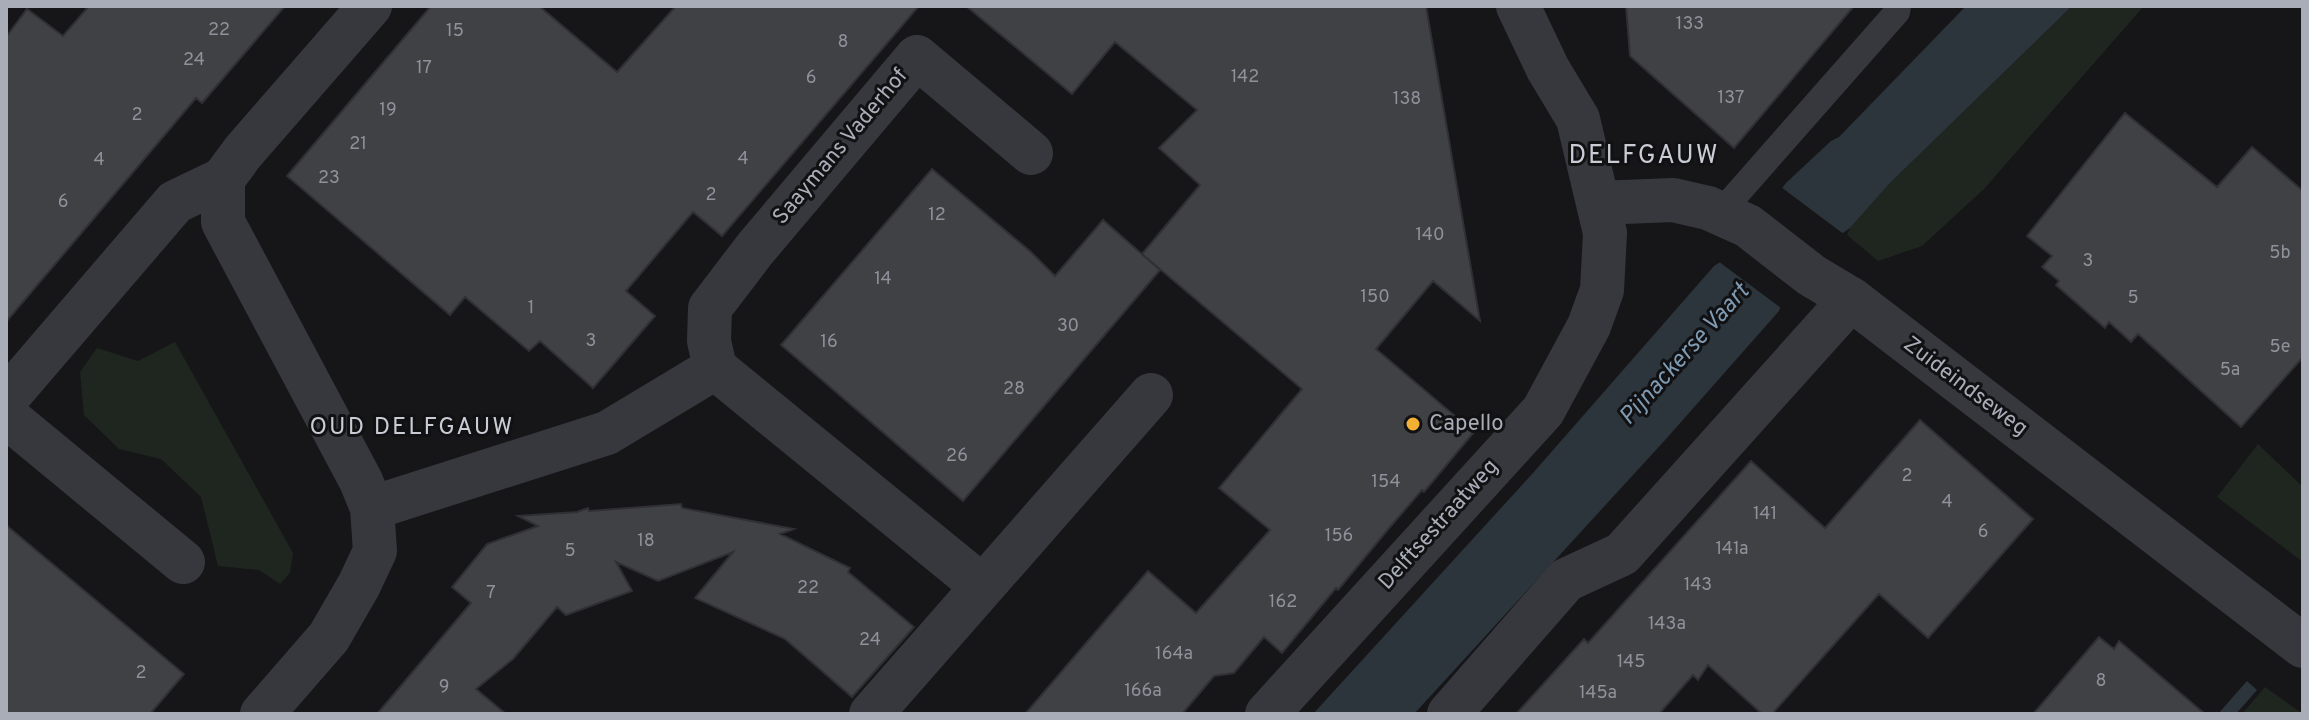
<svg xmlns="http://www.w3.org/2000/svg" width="2309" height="720" font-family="Overpass,sans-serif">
<rect width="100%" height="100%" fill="#161618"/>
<path fill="#1e261f" d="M2072 6H2144L1984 189 1922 246 1878 261 1847 235 1850 228 1889 184Z
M175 342 293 553 290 573 280 584 259 570 218 566 201 497 161 459 119 449 84 415 80 372 97 348 138 361Z
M2258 444 2303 487V562L2217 497Z
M2265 687 2303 714H2242Z"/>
<path fill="#2c353c" d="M1966 6H2072L1889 184 1850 228 1840 235 1781 305 1779 311 1666 439 1414 714H1313L1533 473 1714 266 1722 261 1787 182 1831 141 1839 137Z
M2247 681 2257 690 2236 714H2218Z"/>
<path fill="#161618" d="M1781 187 1845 235 1781 308 1718 261Z"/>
<path fill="#404145" stroke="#303034" stroke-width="2" d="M89 6H285L202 103 196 98 6 322V37L27 9 63 36Z
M431 6H539L617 72 676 6H919L722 236 693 212 626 291 655 316 593 388 540 341 529 351 465 297 450 315 287 176Z
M966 6H1426L1480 321 1433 281 1376 349 1474 432 1424 492 1422 490 1390 527 1338 590 1336 588 1282 653 1264 637 1234 673 1214 676 1182 714H1025L1148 571 1196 613 1270 530 1219 488 1302 389 1142 254 1200 185 1159 148 1197 110 1115 42 1072 94Z
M1626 6H1854L1734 148 1630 56Z
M2125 113 2217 187 2252 147 2303 191V357L2241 427 2138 334 2131 342 2109 322 2105 328 2056 285 2059 281 2042 267 2052 256 2027 236Z
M932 169 1031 252 1055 276 1103 220 1160 270 963 501 781 345Z
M1920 420 2033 519 1928 638 1879 594 1772 714H1762L1708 665 1698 680 1693 675 1659 714H1516L1584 639 1588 643 1751 461 1825 528Z
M681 504 682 508 794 529 780 534 850 568 848 572 914 627 852 697 785 639 695 598 733 552 658 581 616 562 632 591 566 615 557 607 513 659 476 689 506 714H377L471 603 452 587 487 544 538 526 518 516 577 512 588 508 589 511Z
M6 525 184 674 150 714H6Z
M2099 637 2114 649 2119 641 2205 714H2033Z"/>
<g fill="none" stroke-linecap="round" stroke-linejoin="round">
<path stroke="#37383d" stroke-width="26" d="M1720 213 1897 12 1898 6"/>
<path stroke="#37383d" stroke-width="44" d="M715 368 982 586
M6 399 175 202 223 179
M6 416 183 562
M372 508 607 433 715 368 709 341 710 308 755 249 917 57 1031 153
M262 714 329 637 359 585 375 551 372 508 361 481 223 222V179L243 152 370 6
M871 714 1151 395
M1449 714 1566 580 1622 554 1851 299"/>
<path stroke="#37383d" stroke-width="44" d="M1598 203 1673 200 1708 208 1748 226 1811 275 1851 299 2303 646
M1267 714 1543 411 1589 326 1602 290 1605 233 1578 119 1548 69 1518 6"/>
</g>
<circle fill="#f2b134" stroke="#111113" stroke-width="3" cx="1413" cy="424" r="8"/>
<g text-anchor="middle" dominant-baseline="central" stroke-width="6" stroke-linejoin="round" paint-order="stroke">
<g font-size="18" fill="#8e929b">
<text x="1690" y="24">133</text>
<text x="219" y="30">22</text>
<text x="455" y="31">15</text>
<text x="843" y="42">8</text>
<text x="194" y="60">24</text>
<text x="424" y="68">17</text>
<text x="1245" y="77">142</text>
<text x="811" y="78">6</text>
<text x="1731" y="98">137</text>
<text x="1407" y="99">138</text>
<text x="388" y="110">19</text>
<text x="137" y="115">2</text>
<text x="358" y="144">21</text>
<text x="743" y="159">4</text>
<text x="99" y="160">4</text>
<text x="329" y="178">23</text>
<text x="711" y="195">2</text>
<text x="63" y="202">6</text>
<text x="937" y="215">12</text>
<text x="1430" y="235">140</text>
<text x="2280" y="253">5b</text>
<text x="2088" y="261">3</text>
<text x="883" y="279">14</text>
<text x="1375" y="297">150</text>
<text x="2133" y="298">5</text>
<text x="531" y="308">1</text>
<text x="1068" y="326">30</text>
<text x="591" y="341">3</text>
<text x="829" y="342">16</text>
<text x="2280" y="347">5e</text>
<text x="2230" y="370">5a</text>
<text x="1014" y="389">28</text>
<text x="957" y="456">26</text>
<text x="1907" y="476">2</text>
<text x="1386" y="482">154</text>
<text x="1947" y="502">4</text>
<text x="1765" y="514">141</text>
<text x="1983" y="532">6</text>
<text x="1339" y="536">156</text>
<text x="646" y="541">18</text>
<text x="1732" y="549">141a</text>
<text x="570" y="551">5</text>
<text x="1698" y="585">143</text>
<text x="808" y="588">22</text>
<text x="491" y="593">7</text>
<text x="1283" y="602">162</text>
<text x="1667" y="624">143a</text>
<text x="870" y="640">24</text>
<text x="1174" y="654">164a</text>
<text x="1631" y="662">145</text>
<text x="141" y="673">2</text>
<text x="2101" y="681">8</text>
<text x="444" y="687">9</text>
<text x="1143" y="691">166a</text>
<text x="1598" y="693">145a</text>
</g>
<g font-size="22" fill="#a8adb8" stroke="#111113">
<text transform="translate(841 147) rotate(-50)">Saaymans Vaderhof</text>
<text transform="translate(1965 387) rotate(37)">Zuideindseweg</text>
<text transform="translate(1439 525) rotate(-48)">Delftsestraatweg</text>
</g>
<g font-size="22" fill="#a8adb8" stroke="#111113" text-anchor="start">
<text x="1429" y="424">Capello</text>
</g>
<g font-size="24" font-style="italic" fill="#7f9bb3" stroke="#111113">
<text transform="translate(1685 355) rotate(-48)">Pijnackerse Vaart</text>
</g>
<g font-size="24" letter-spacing="2" fill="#c9ccd4" stroke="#111113">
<text x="412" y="428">OUD DELFGAUW</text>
</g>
<g font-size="26" letter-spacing="2" fill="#c9ccd4" stroke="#111113">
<text x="1644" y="156">DELFGAUW</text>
</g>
</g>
<rect width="2309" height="720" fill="none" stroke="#a8adb8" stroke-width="16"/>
</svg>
